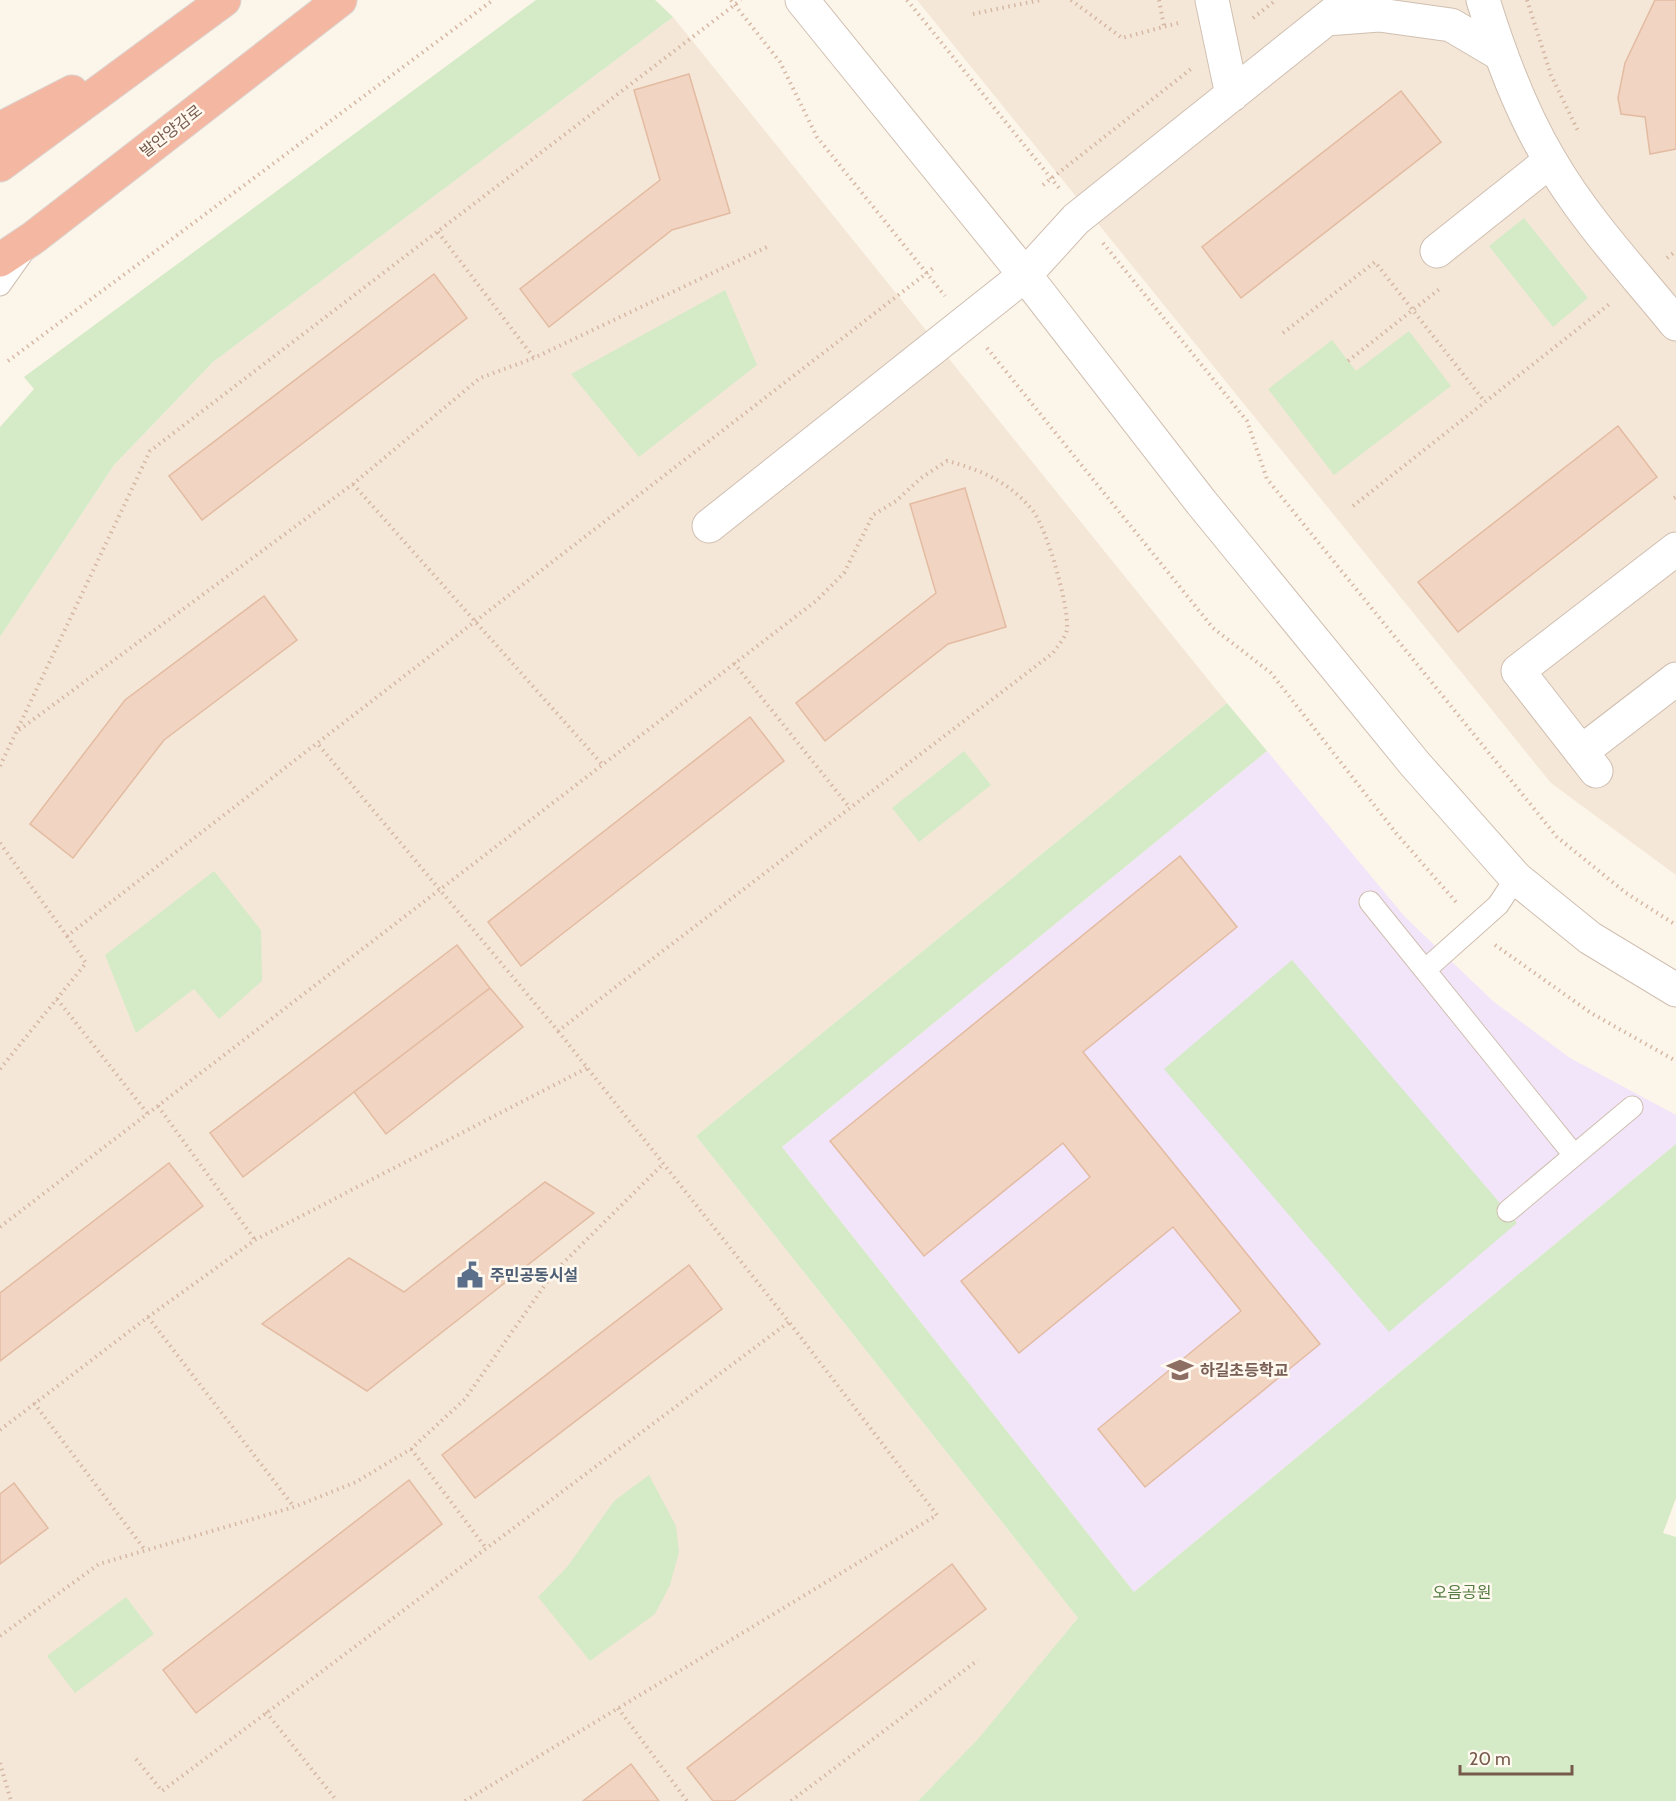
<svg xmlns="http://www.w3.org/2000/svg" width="1676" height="1801" font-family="Cabin,'Noto Sans KR',sans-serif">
<rect width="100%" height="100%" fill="#fcf5e9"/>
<path fill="#f4e7d7" d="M917 0H1676V875L1551 783Z
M673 17 1227 703 696 1136 1078 1618 978 1740 918 1801H0V637L114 465 213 362Z"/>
<path fill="#f2e5f9" d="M1267 751 1405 917 1494 1002 1570 1058 1676 1115V1144L1134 1592 782 1147Z"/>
<path fill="#d5eac7" d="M536 0H655L673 17 213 362 114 465 0 637V427L34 389 24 377Z
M1524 218 1588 298 1553 327 1489 246Z
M725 290 757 365 639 457 571 374Z
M1409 331 1451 386 1334 475 1268 389 1332 340 1356 371Z
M1227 703 1267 751 782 1147 1134 1592 1676 1144V1498L1663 1533 1676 1537V1801H918L978 1739 1078 1618 696 1136Z
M964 751 991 785 919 842 892 808Z
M214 871 261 930 262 981 219 1019 194 989 136 1033 105 955Z
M1292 960 1517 1223 1389 1332 1164 1069Z
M649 1475 676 1526 679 1552 670 1585 655 1614 590 1661 538 1597 567 1567 614 1501Z
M126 1597 154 1634 75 1693 47 1656Z"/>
<path fill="#f1d4c1" stroke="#e3bba2" stroke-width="1.5" d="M1655 0H1676V149L1650 154 1645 117 1621 114 1618 98 1625 63Z
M689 74 730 213 672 230 549 327 520 289 660 180 634 90Z
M1401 91 1441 142 1241 298 1202 247Z
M434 274 467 318 202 520 169 476Z
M1618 426 1657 477 1458 632 1418 582Z
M965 488 1006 627 948 644 825 741 796 703 936 593 910 504Z
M264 596 297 640 164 740 73 858 30 824 125 700Z
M750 717 784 761 521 966 488 922Z
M1180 856 1237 927 1083 1052 1320 1344 1145 1487 1098 1429 1241 1311 1173 1227 1019 1353 961 1281 1090 1177 1063 1143 924 1256 830 1141Z
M457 945 490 988 243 1177 210 1133Z
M490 988 523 1027 386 1134 354 1092Z
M169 1163 203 1206 0 1361V1293Z
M545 1182 594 1213 367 1391 262 1324 349 1258 404 1292Z
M689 1265 722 1309 475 1498 442 1455Z
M409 1480 442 1524 196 1713 163 1670Z
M14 1483 48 1528 0 1564V1494Z
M952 1564 986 1609 734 1801H713L687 1768Z
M631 1764 659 1801H583Z"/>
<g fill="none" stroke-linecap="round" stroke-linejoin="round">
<g stroke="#d0bfb1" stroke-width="23">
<path id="lane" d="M0 285 24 251
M1370 902 1574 1155
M1425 970 1498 905 1516 878
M1508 1211 1632 1107"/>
</g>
<g stroke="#d0bfb1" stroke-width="35">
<path id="street" d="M802 0 1025 275 1201 502 1415 764 1516 878 1590 938 1676 990
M1212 0 1232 95
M1483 0C1500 55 1520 110 1550 160 1584 219 1633 271 1676 324
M1326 19 1379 15 1451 25 1500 54
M1437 251 1550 161
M709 526 1025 275 1076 219 1350 0
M1581 752 1676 679
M1596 771 1518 671 1676 549"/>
</g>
<g stroke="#dbd4d1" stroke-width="35">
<path id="highway" d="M0 129 72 92
M0 165 224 0
M0 260 33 238 340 0"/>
</g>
<path stroke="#d6b7a4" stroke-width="4" stroke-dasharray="1.5 4.5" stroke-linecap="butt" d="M731 0 780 62 817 137 945 296
M907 0 1059 188
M1071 0 1122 38 1182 22
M1159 0 1164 26
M1527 0 1551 75 1579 133
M973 14 1040 0
M1253 18 1276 0
M1043 185 1191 69
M438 232 534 358
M1103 243 1247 421 1267 479 1557 837 1626 893 1676 925
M1667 258 1676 251
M1283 333 1375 262 1485 402
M987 348 1213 628 1271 673 1396 833 1456 902
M8 361 493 0
M1348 361 1442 287
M353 484 602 764
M1674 498 1676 497
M1353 506 1612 302
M734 663 850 808
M19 730 353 484 480 378 534 358 767 247
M0 766 150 451 741 0
M0 843 67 936 936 266
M1495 945 1591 1013 1676 1061
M57 999 148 1114
M0 1069 86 963 67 936
M158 1106 255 1240
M0 1227 816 601 844 573 873 515 896 501 921 478 947 461C980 469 1011 483 1033 511 1047 529 1069 606 1067 629 1066 637 1057 647 1053 653L558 1031 317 743
M148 1317 294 1507
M34 1403 145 1550
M0 1430 148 1317 255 1240 587 1068
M411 1449 486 1548
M0 1636 99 1564 294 1507 356 1482 411 1449 465 1399 554 1272 663 1164
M618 1708 687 1801
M266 1712 337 1801
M136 1759 162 1791 789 1322 558 1031
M0 1763 11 1801
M465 1801 937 1515 789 1322
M791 1801 978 1660"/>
<use href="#lane" stroke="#fff" stroke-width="21"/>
<use href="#street" stroke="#fff" stroke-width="33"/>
<use href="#highway" stroke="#f4b7a2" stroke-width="33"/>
</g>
<defs>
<g id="civic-bare" transform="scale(2.07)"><path d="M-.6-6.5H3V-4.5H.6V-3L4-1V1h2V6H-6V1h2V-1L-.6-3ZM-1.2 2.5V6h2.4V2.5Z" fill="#5c6f8a" stroke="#fff9ef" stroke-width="2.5" paint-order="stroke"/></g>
<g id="school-bare" transform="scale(2.07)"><path d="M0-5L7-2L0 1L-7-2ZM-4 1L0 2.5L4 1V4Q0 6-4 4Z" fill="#8d6e63" stroke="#fff9ef" stroke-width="2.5" paint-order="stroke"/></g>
</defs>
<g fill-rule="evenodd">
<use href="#civic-bare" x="470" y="1275"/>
<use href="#school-bare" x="1180" y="1370"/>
</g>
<g text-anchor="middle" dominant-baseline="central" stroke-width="5" stroke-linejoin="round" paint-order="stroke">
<g font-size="16" fill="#765b4d" stroke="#fff9ef">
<text transform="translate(171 131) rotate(-38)">발안양감로</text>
</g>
<g font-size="16" font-weight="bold" fill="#4e5e75" stroke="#fff9ef" text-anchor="start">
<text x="490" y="1275">주민공동시설</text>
</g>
<g font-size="16" font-weight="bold" fill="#785e54" stroke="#fff9ef" text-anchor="start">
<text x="1200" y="1370">하길초등학교</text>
</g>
<g font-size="16" fill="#557c44" stroke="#fff9ef">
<text x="1462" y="1592">오음공원</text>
</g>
</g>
<path d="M1460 1765v9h112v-9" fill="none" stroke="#765b4d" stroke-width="3"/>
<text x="1469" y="1765" font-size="18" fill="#765b4d" stroke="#fff9ef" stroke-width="4.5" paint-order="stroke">20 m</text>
</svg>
